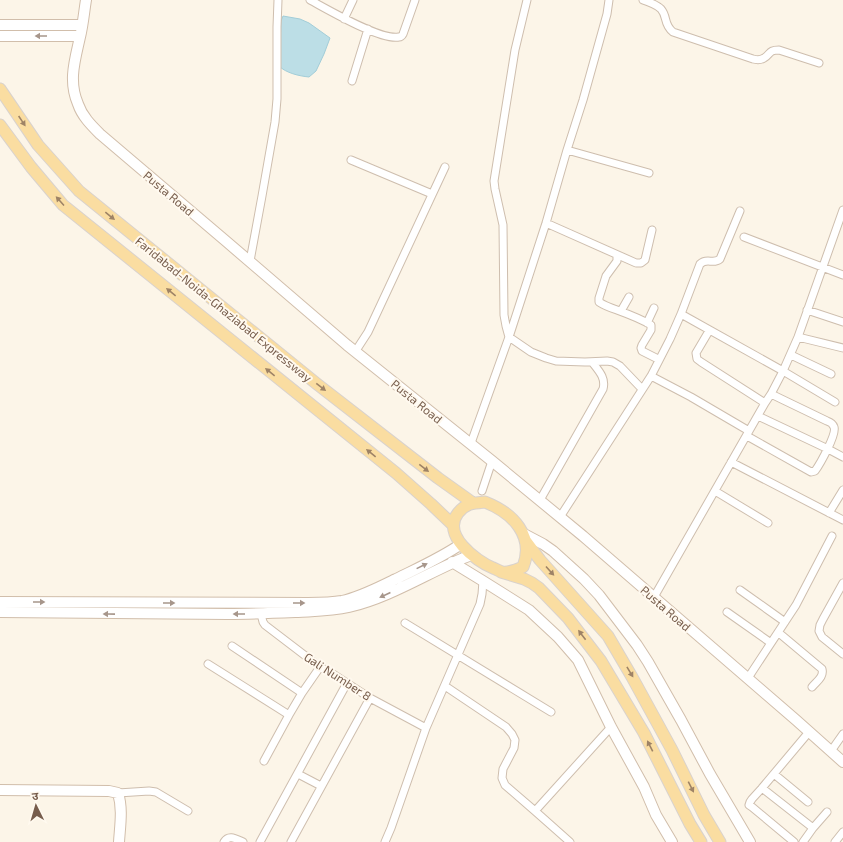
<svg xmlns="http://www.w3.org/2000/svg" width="843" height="842" font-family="'Exo 2','Noto Sans Devanagari',sans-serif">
<rect width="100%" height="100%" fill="#fcf5e8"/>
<path fill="#bcdee6" stroke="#a2cdd8" d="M283 16 300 19 309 23 330 38 324 54 316 71 309 77C299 76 286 73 279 66L281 21Z"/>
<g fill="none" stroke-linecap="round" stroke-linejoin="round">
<g stroke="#cebeae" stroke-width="9">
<path id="street" d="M310 0C327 9 381 41 399 37 401 37 402 36 403 34L415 0
M527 0 515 50 494 181 495 189 503 225 504 315 506 326 509 337 531 352 546 358 556 361 585 362 607 361 613 362 620 366 642 389
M643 0C649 2 657 5 661 9 668 17 663 24 673 32L753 59C757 60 761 60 764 58 771 54 768 50 779 50L819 63
M344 19 353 0
M352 81 368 29
M567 150 649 173
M351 160 432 194
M546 223 636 263H641L645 260 652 230
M744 237 843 275
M617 255V261L606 276 599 298V302C605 306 611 308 617 310 628 314 641 319 651 325V330L642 345 641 348 642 351 658 359
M250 261 262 196 275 122 277 99V27L278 0
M807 310 843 322
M621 311 629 297
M681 314 783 371 835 402
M647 323 654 308
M709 331 696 353 697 359 701 362 765 403
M798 337 843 348
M355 352 368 332 445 167
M791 355 831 374
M651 376 691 397 749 431
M758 416 828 449 843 457
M747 436 811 472 815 471C820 464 837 434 834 427 833 424 830 422 827 421L771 394
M471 443 509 337 546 223 567 150 583 100 607 14 609 0
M731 462 843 520
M482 491 492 461
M715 491 768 523
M540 500 603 389C606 378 599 371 592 362
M829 513 843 490
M560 517 651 376 670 339 681 314 700 264C707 257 713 265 720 259L740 211
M843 583 823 619 820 625 819 631 822 637 843 654
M740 590 785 622
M654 597 765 403 771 394 783 371 798 337 843 210
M727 612 771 643
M261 614 263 622 265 625 320 667 333 674 370 698 426 728
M405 623 551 712
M779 633 822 669C824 677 817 681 812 687
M232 646 302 693
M208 664 289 715
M748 678 796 605 832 536
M445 686 506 727 512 734 515 740 514 748 503 769 502 778 505 785 535 811 570 842
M831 751 843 734
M264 761 289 715 302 693 320 667
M298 774 321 786
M774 774 808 802
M762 788 813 828 827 812
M118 793 149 791 156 792 188 811
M535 811 611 727
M224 842C229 834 236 839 243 842
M260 842 347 683
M291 842 370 698
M385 842 391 828 426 728 480 604 482 594 483 581
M794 842 752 807 749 805 750 802 752 799 762 788 809 732
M803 842 813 828
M835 842 843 832"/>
</g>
<g stroke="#d1beab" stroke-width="12">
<path id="secondary" d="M86 0C84 12 83 25 80 37 75 60 68 81 78 104 82 116 91 125 100 134L227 242 347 345 492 461 583 536 796 720 843 762
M0 25H82
M0 36H80
M524 534 543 544 553 551 584 579 599 595 637 645 648 662 681 720 710 774 750 842
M452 562 483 581 529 610 558 637 578 660 611 727 644 787 656 815 672 842
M0 602 308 603C320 603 331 603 342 601 361 597 379 587 396 579 418 568 441 558 461 544
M0 612C76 613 152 614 228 614 251 614 274 613 298 612 315 611 332 611 349 607 392 597 430 571 471 555
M0 790 109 791 118 793C123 809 120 826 119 842"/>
</g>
<g stroke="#d9d2cd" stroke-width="13">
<path id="primary" d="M0 89 38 145 79 191 317 384 438 478 473 503
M0 125 31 167 63 205 396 473 431 504 453 525
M485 502C513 513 535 536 523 567 516 570 509 573 502 572 499 571 496 569 493 568 476 561 441 535 458 513 466 503 473 503 485 502Z
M525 540 540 560 608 636 632 677 672 750 704 815 720 842
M501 572 524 579 532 583 539 588 568 618 601 661 644 733 690 824 701 842"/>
</g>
<use href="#street" stroke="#fff" stroke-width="7"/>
<use href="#secondary" stroke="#fff" stroke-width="10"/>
<use href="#primary" stroke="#fadda1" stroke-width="11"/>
</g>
<defs><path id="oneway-solid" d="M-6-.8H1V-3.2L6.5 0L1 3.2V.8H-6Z"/></defs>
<g fill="#a7968b">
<use href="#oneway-solid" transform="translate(41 36) rotate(-180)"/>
<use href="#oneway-solid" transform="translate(422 566) rotate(-26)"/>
<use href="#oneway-solid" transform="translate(385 595) rotate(155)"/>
<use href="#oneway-solid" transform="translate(39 602)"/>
<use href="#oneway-solid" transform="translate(169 603)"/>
<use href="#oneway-solid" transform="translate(299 603)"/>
<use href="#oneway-solid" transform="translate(109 614) rotate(-179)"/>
<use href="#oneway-solid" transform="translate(239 614) rotate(180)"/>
</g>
<g fill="#9e8366">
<use href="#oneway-solid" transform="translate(22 121) rotate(56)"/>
<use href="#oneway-solid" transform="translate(60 201) rotate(-132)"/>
<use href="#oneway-solid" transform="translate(110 216) rotate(39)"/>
<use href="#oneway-solid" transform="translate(171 292) rotate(-141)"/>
<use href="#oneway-solid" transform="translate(270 372) rotate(-141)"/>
<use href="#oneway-solid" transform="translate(321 387) rotate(38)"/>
<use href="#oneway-solid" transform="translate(371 453) rotate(-141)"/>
<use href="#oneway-solid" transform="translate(424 468) rotate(38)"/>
<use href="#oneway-solid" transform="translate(550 571) rotate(48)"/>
<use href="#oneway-solid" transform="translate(582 635) rotate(-127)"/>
<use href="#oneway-solid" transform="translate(630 672) rotate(59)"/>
<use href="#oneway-solid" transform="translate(650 746) rotate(-117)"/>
<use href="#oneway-solid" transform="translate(691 787) rotate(63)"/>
</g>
<g text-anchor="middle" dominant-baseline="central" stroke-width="4" stroke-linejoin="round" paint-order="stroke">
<g font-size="12" fill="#775d4c" stroke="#fff9ef">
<text transform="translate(169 193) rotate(40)">Pusta Road</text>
<text transform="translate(224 309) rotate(39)">Faridabad-Noida-Ghaziabad Expressway</text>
<text transform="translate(417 401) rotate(39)">Pusta Road</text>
<text transform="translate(666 608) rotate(41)">Pusta Road</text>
<text transform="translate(338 676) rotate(33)">Gali Number 8</text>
</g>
</g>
<g transform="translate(36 806) rotate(355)" stroke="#fff9ef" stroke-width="3" paint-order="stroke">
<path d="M0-3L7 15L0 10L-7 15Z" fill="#775d4c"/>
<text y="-6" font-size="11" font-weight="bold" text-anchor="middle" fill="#775d4c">उ</text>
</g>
</svg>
